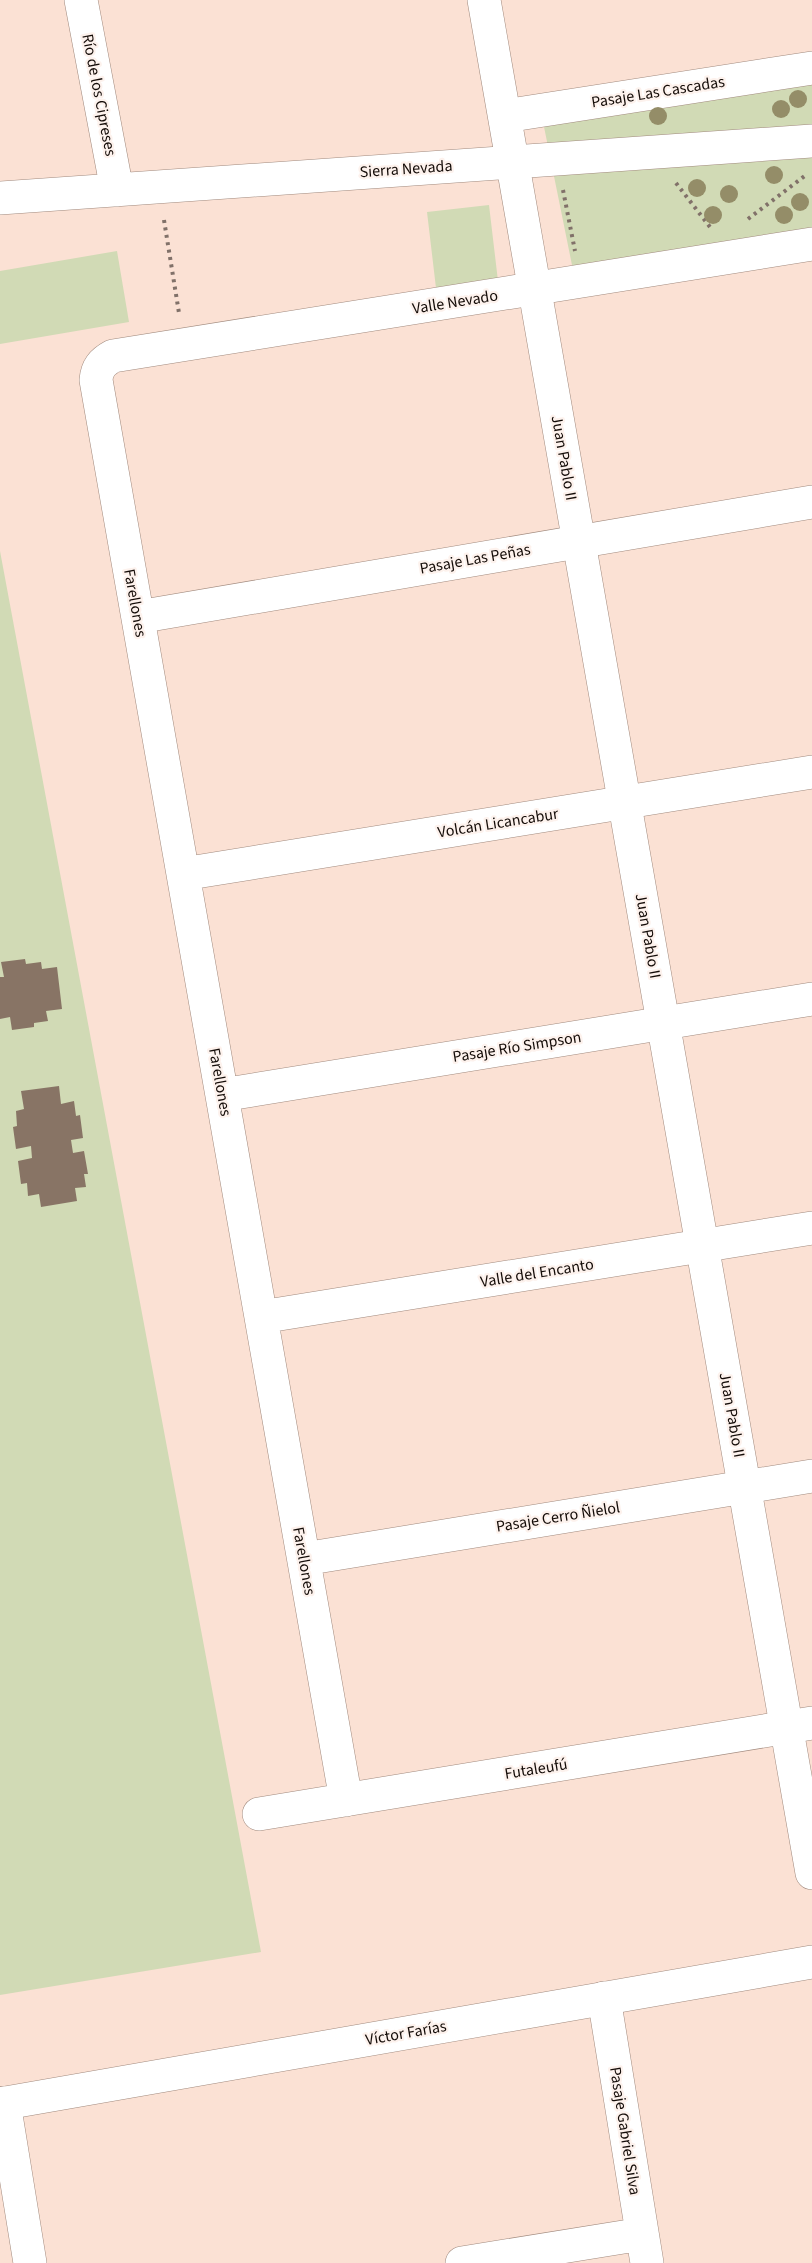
<svg xmlns="http://www.w3.org/2000/svg" width="812" height="2263" font-family="'Source Sans 3',sans-serif">
<rect width="100%" height="100%" fill="#fbe1d4"/>
<path fill="#d1dab5" d="M812 71V233L573 270 541 112Z
M489 205 498 281 436 288 427 212Z
M117 251 129 322 0 344V271Z
M0 551 261 1952 0 1995Z"/>
<path fill="#887465" d="M25 959 26 964 41 962 42 969 57 967 62 1009 46 1011 48 1021 34 1023V1027L12 1030 10 1017 0 1019V977H4L1 962Z
M59 1086 61 1104 74 1101 76 1116 80 1115 83 1138 71 1140 73 1153 84 1151 88 1174H84L86 1187 75 1188 77 1201 41 1207 39 1194 28 1196 27 1183 21 1184 18 1161 32 1158 31 1146 16 1149 13 1127 17 1126 16 1111 24 1109 21 1091Z"/>
<g fill="none" stroke-linecap="round" stroke-linejoin="round">
<g stroke="#a18a7e" stroke-width="34">
<path id="minor" d="M81 0 117 190
M505 116 812 68
M0 198 812 141
M138 617 812 502
M183 874 812 772
M222 1095 812 999
M261 1317 812 1228
M304 1559 812 1476
M346 1800 96 380C97 368 102 362 113 356L812 244
M259 1814 812 1723
M604 1998 647 2263
M4 2103 30 2263
M462 2263 642 2234"/>
</g>
<g stroke="#a18a7e" stroke-width="34">
<path id="tertiary" d="M484 0 812 1873
M0 2104 812 1962"/>
</g>
<path stroke="#817169" stroke-width="4" stroke-dasharray="3 4.5" stroke-linecap="butt" d="M676 183 710 227
M563 190 575 251
M748 219 806 175
M164 220 179 313"/>
<use href="#minor" stroke="#fff" stroke-width="33"/>
<use href="#tertiary" stroke="#fff" stroke-width="33"/>
</g>
<g fill="#948d68">
<circle cx="798" cy="99" r="9"/>
<circle cx="781" cy="109" r="9"/>
<circle cx="658" cy="116" r="9"/>
<circle cx="774" cy="175" r="9"/>
<circle cx="697" cy="188" r="9"/>
<circle cx="729" cy="194" r="9"/>
<circle cx="800" cy="202" r="9"/>
<circle cx="713" cy="215" r="9"/>
<circle cx="784" cy="215" r="9"/>
</g>
<g text-anchor="middle" dominant-baseline="central" stroke-width="4.5" stroke-linejoin="round" paint-order="stroke">
<g font-size="16" fill="#140c08" stroke="#fdf2ed">
<text transform="translate(658 92) rotate(-9)">Pasaje Las Cascadas</text>
<text transform="translate(99 95) rotate(79)">Río de los Cipreses</text>
<text transform="translate(406 169) rotate(-4)">Sierra Nevada</text>
<text transform="translate(455 302) rotate(-9)">Valle Nevado</text>
<text transform="translate(564 458) rotate(80)">Juan Pablo II</text>
<text transform="translate(475 559) rotate(-10)">Pasaje Las Peñas</text>
<text transform="translate(135 603) rotate(80)">Farellones</text>
<text transform="translate(498 823) rotate(-9)">Volcán Licancabur</text>
<text transform="translate(648 936) rotate(80)">Juan Pablo II</text>
<text transform="translate(517 1047) rotate(-9)">Pasaje Río Simpson</text>
<text transform="translate(220 1082) rotate(80)">Farellones</text>
<text transform="translate(537 1273) rotate(-9)">Valle del Encanto</text>
<text transform="translate(732 1415) rotate(80)">Juan Pablo II</text>
<text transform="translate(558 1517) rotate(-9)">Pasaje Cerro Ñielol</text>
<text transform="translate(304 1561) rotate(80)">Farellones</text>
<text transform="translate(536 1769) rotate(-9)">Futaleufú</text>
<text transform="translate(406 2033) rotate(-10)">Víctor Farías</text>
<text transform="translate(625 2131) rotate(81)">Pasaje Gabriel Silva</text>
</g>
</g>
</svg>
